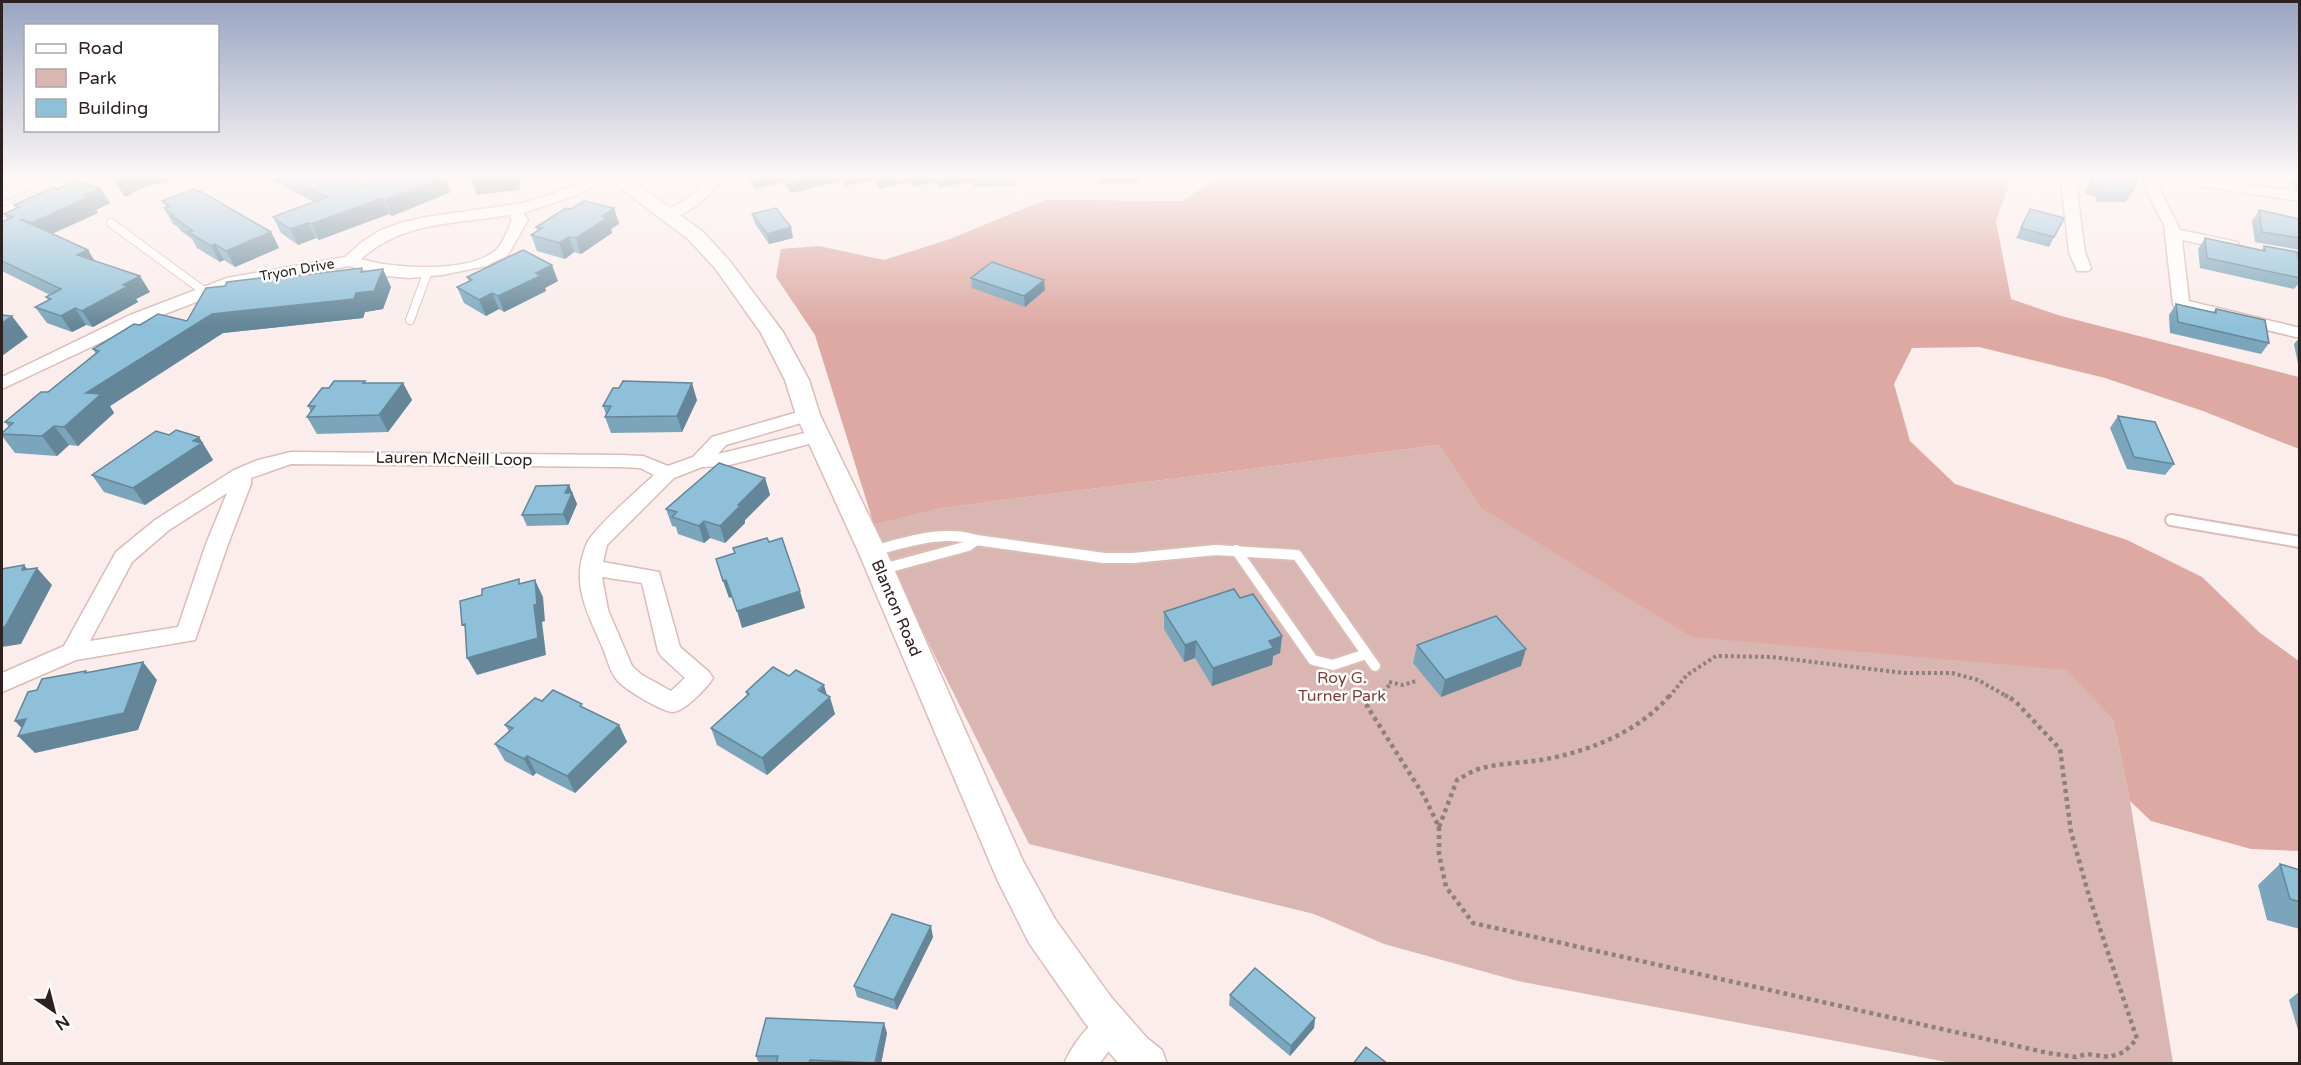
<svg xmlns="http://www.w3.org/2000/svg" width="2301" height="1065" font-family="'Varela Round',sans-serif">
<rect width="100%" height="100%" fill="#faedeb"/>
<path fill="#d9b6b1" d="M1439 445 1480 507 1970 658 2068 670 2113 720 2130 801 2173 1063H1952L1518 981 1384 944 1314 914 1029 844 926 638 874 525 942 508Z"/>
<path fill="#dda9a2" d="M1218 178H2011L1996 221 2011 299 2061 316 2299 377V449L2203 411 2105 378 1979 347 1912 348 1894 384 1910 441 1955 484 2127 540 2202 577 2260 633 2299 661V851L2251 849 2151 821 2130 801 2113 720 2067 670 1692 637 1480 507 1439 445 942 508 874 525 815 335 776 277 781 249 819 246 884 260 950 239 1045 200 1182 201Z"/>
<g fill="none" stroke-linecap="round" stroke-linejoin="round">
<g stroke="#dbbcb7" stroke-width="10">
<path id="service-far1" d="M2 196 48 178 60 187 45 193
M2 212 28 201
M111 223 205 292
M410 320 428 271"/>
</g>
<g stroke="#dbbcb7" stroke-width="14">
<path id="service" d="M2171 520 2300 542
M976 540 1104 558H1133L1216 550 1297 555 1375 666
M1236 550 1313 660 1333 665 1366 654
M872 551C905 543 942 529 976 540L968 546 879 570"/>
</g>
<g stroke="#dbbcb7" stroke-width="3">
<path id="minor" d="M589 178H607L574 196 523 213 528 220 508 255 486 266 442 275 409 278 386 276 349 266 237 286 142 323 2 389V377L130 315 227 278 345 257 362 242 381 230 400 223 426 217 523 203 553 194ZM509 215 512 220C508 229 504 241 497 249 471 274 393 269 361 259 403 221 456 224 509 215Z
M709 178H724C713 193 683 222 664 217L661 214 664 211 686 200Z
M2061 178H2075L2085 252 2091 268 2089 271H2077L2069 252Z
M2143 178H2157L2158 185 2180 230 2237 242 2239 245 2231 250 2182 240 2189 301 2300 328V338L2175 308 2173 304 2164 225 2144 185Z
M2168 178H2203L2300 192V201L2175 182Z
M808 409 815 411 817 415 815 419 726 445 718 454 817 430 824 432 827 436 824 440 726 466 702 467 674 478 607 545 603 562 659 572 680 647 709 672 713 678C708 687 683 713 672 712 661 711 624 689 617 680 610 672 608 661 604 651 589 614 569 585 587 543 594 528 639 489 654 475L640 468 620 467 291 464 251 478V484L228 544 195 640 76 660 2 692V673L64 646 116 552 155 520 234 470 258 460 291 452 620 455 643 456 668 466 693 457 712 437ZM227 493 206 544 178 627 90 641 132 562 169 530ZM602 577 642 583 658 651 662 657 685 678 671 691 642 675 632 666 608 610Z
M1111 1011 1121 1015 1126 1025 1121 1035 1099 1064H1064C1072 1045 1092 1018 1111 1011Z"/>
</g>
<g stroke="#dbbcb7" stroke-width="3">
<path id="tertiary" d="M607 178H629L702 231 729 260 783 332 809 380 820 415 886 551 1023 861 1055 919 1111 997 1147 1038 1162 1050 1167 1064H1119L1085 1023 1029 943 997 879 858 551 796 415 785 380 761 333 715 268 688 239Z"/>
</g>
<path stroke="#8d807e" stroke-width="4" stroke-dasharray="3 3" stroke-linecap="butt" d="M1389 682 1403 685 1416 681
M1380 697 1390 684
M1669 697 1687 675 1716 656 1772 657 1904 673H1952L1978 680 2008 697"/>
<path stroke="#8d807e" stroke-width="4.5" stroke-dasharray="4 4" stroke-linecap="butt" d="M1382 695 1367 706 1424 796 1439 827
M1439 827V854L1446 887 1473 923 2048 1053 2076 1057 2087 1054 2109 1057 2124 1052 2137 1039 2089 896 2071 832 2060 749 2015 701 2005 695
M1439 827 1457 780C1465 776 1473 770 1482 768 1501 763 1522 763 1541 760 1588 752 1639 732 1670 695"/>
<use href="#service-far1" stroke="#fff" stroke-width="8"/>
<use href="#service" stroke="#fff" stroke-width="10"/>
<use href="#minor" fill="#fff" fill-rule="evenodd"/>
<use href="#tertiary" fill="#fff" fill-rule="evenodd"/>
</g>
<path fill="#7ba5bb" d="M268 178H347L362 185 451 192 392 216 389 214 319 240 316 238 298 245 281 233 273 217 314 202Z
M747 178H1017L1015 186 974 187 973 181 940 188 936 182 912 187 908 182 880 189 873 180 845 186 841 181 791 193 783 182 755 189Z
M1099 178H1140V183H1099Z
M1490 178H1510L1506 184 1505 181Z
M2092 178H2138L2126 202H2095L2097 197 2085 194Z
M2292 178H2300V191L2295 189Z
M100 188 110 203 96 210 98 213 52 234 95 261 150 292 136 299 138 302 93 327 86 325 72 332 47 323 35 307 48 300 46 297 50 295 2 271V222L7 219 4 214 16 208 14 205 58 189Z
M2300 200V212L2298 203Z
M162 201 271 232 279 248 235 267 224 260 220 262 197 248 192 239 181 231 178 227 173 224 164 208 166 207Z
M614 208 619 224 611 229 612 233 581 254 574 252 565 259 537 251 531 235 538 231 536 227 571 209Z
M2030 209 2064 218 2049 247 2016 238Z
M2259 210 2300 219V250L2255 242 2252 221Z
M752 214 793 238 769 244 755 224Z
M2205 238 2262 250 2264 246 2300 266V282L2294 289 2200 268 2198 249Z
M364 271 391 287 383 309 365 312 363 318 223 333 110 406 114 413 78 446 69 445 57 456 15 453 2 436V433L9 427 5 422 48 392 96 354 93 349 140 325 187 321 225 286 278 276 279 278Z
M467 277 558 281 545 288 546 291 504 312 499 309 486 316 464 303 457 287 469 281Z
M971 278 1045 290 1025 307 972 288Z
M2176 304 2213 312 2216 309 2269 343 2261 354 2170 333 2169 315Z
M2300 337V369H2299L2294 344Z
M365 383H403L412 400 388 432 317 434 307 417 311 412 308 406 329 388Z
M697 400 682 432 611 433 605 417 606 414 603 406Z
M2118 416 2174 464 2165 475 2127 469 2110 428Z
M169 435 199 437 213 460 145 505 104 492 92 475Z
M765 478 770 495 745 520V523L725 543 710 538 704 543 678 534 676 527 672 526 666 509Z
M569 485 577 504 568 525 527 526 522 515Z
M1240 598 1282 636 1280 653 1273 656 1272 665 1212 686 1195 658 1184 662 1164 629V612Z
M1417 645 1521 666 1441 697 1413 663Z
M746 692 826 695 835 714 767 775 717 745 711 728 747 695Z
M542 701 584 708 619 725 627 742 575 793 536 773 533 776 505 761 495 744 509 731 505 725Z
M2280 864 2300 870V929L2267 920 2258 885Z
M933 937 897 1010 857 997 854 986Z
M2300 991V1030H2298L2289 1000Z
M1230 995 1315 1018 1314 1028 1290 1056 1229 1005Z
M887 1033 881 1064H759L756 1056Z"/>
<path fill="#648698" d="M128 178H172L173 180 145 187 125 197 116 183Z
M443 178H446L451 192 392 216 385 200Z
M490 178H521L519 190 477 195 471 180Z
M756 178H782L783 182 755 189 753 179Z
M810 178H841V181L791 193 788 183Z
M844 178H872L873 180 845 186Z
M882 178H907L908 182 880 189 878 179Z
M911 178H935L936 182 912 187Z
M939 178H973V181L940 188Z
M100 188 110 203 96 210 98 213 42 238 32 223 83 196Z
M382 198 389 214 319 240 311 224Z
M614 208 619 224 611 229 612 233 581 254 576 238 602 216Z
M308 223 316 238 298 245 290 229Z
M791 227 793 238 769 244 767 234Z
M271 232 279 248 235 267 226 251Z
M569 237 574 252 565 259 559 243Z
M215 244 224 260 220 262 211 246Z
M88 250 98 266 77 255Z
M552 265 558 281 545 288 546 291 504 312 498 296 536 273Z
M383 269 391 287 383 309 365 312 363 318 223 333 110 406 114 413 78 446 64 427 86 393 212 314 356 293Z
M140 276 150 292 136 299 138 302 93 327 82 311 123 285Z
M1044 280 1045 290 1025 307 1024 296Z
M492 293 499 309 486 316 479 300Z
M75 308 86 325 72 332 61 316Z
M12 316 28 337 2 356V323Z
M403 383 412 400 388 432 379 415Z
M692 383 697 400 682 432 677 416Z
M54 426 69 445 57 456 42 436Z
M199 437 213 460 145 505 133 488Z
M765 478 770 495 745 520V523L725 543 720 526 738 505Z
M569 485 577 504 568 525 563 514 565 493Z
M704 521 710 538 704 543 699 526Z
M24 565 33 576 37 568 52 585 21 644 2 647V627Z
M535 580 543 597 545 621 542 622 546 655 477 675 467 658Z
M726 580 732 597 729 598 723 581Z
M800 591 805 608 742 628 737 611Z
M1282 636 1280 653 1273 656 1272 665 1212 686 1213 668 1269 641Z
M1196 641 1195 658 1184 662 1185 645Z
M1526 649 1521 666 1441 697 1445 680Z
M143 662 157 680 138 730 35 753 18 736 27 734 15 721Z
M824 685 828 699 830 697 835 714 767 775 762 758Z
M619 725 627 742 575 793 567 776Z
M527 756 536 773 533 776 524 759Z
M931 926 933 937 897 1010 894 1000Z
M1315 1018 1314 1028 1290 1056 1291 1046Z
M884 1023 887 1033 881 1064H876Z"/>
<path fill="#8fc0d9" stroke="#648698" stroke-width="1.5" d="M115 178H128L116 183Z
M289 178H347L362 185 383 178H443L385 200 382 198 311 224 308 223 290 229 273 217 327 197Z
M471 178H490L471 180Z
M785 178H810L788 183Z
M2093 178H2138L2132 192H2101L2103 187 2091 184Z
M76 181 100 188 83 196 88 197 32 223 20 219 88 250 77 255 140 276 123 285 128 286 82 311 75 308 61 316 35 307 51 299 46 297 61 289 2 261V222L13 217 4 214 19 207 14 205 54 187 58 189Z
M193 189 202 192 271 232 226 251 215 244 211 246 188 232 193 231 172 216 174 215 164 208 170 206 162 201Z
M584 201 614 208 602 216 607 218 576 238 569 237 559 243 531 235 542 228 536 227 566 208 571 209Z
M776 208 791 227 767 234 752 214Z
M2030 209 2064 218 2054 237 2021 228Z
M2259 210 2300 219V238L2262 232Z
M2205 238 2265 251 2264 246 2297 252 2300 266V278L2207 258Z
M523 250 552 265 536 273 540 276 498 296 492 293 479 300 457 287 472 280 467 277Z
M992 262 1044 280 1024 296 971 278Z
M362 268 361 272 383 269 374 291 356 293 354 299 212 314 86 393 101 394 64 427 54 426 42 436 2 434V433L13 423 5 422 41 392H48L99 351 93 349 134 324 140 325 158 314 187 321 206 288 225 286 227 282 278 276 277 278Z
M2176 304 2216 313V309L2265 320 2269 343 2178 322Z
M2 315 12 316 2 323Z
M334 381H365L363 383H403L379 415 307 417 315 406H308L322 388H329Z
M623 381 692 383 677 416 605 417 611 406H603L613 388H619Z
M2118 416 2155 422 2174 464 2134 457Z
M176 430 199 437 193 441 202 443 133 488 92 475 156 431 169 435Z
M719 463 765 478 738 505 740 506 720 526 704 521 699 526 672 517 677 512 666 509Z
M569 485 565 493H572L563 514 522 515 536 486Z
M767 538 769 542 782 538 800 591 737 611 726 580 723 581 716 559 735 553 733 548Z
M24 565 22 570 37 568 5 627H2V569Z
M519 579V584L535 580 537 604 534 605 538 638 467 658 465 624 462 625 460 601 482 595V589Z
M1234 589 1240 598 1253 594 1282 636 1269 641 1273 648 1213 668 1196 641 1185 645 1164 612Z
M1496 616 1526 649 1445 680 1417 645Z
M143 662 124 713 18 736 26 719 15 721 28 692 37 690 42 679 86 671 85 673Z
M773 667 789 676 796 670 824 685 818 690 830 697 762 758 711 728 749 694 746 692Z
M553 690 582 704 580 706 619 725 567 776 527 756 524 759 495 744 513 728 505 725 535 698 542 701Z
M2280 864 2300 870V902L2290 899Z
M892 914 931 926 894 1000 854 986Z
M1255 968 1315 1018 1291 1046 1230 995Z
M766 1018 884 1023 875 1063 810 1060 809 1064H776L778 1056H756Z
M1366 1047 1388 1064H1353Z"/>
<linearGradient id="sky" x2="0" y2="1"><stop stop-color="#98a4c1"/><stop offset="0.54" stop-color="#fdf7f6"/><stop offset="1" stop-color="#fdf7f6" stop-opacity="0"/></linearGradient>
<rect width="2301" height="327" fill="url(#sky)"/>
<g text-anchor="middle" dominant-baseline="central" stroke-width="5" stroke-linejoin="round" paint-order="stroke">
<g font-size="14" fill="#2e2220" stroke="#fff">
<text transform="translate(297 270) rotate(-10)">Tryon Drive</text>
</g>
<g font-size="16" fill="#2e2220" stroke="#fff">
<text transform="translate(454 459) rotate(1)">Lauren McNeill Loop</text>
<text transform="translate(896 608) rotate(67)">Blanton Road</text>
</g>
<g font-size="16" fill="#7e3c36" stroke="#fff">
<text x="1342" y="678">Roy G.<tspan x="1342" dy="18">Turner Park</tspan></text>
</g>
</g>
<rect width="2301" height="1065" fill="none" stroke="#2e2220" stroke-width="6"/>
<rect x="24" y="24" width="195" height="108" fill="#ffffff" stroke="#aba7a6" stroke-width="1.5"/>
<rect x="36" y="44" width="30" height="9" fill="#ffffff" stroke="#aba7a6" stroke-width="1.5"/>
<text x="78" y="54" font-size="18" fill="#2e2220">Road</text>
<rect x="36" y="69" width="30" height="18" fill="#d9b6b1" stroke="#aba7a6" stroke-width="1.5"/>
<text x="78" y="84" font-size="18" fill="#2e2220">Park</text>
<rect x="36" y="99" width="30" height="18" fill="#8fc0d9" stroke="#aba7a6" stroke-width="1.5"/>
<text x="78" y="114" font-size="18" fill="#2e2220">Building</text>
<g transform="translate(54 1011) rotate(145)" stroke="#ffffff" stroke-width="4.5" paint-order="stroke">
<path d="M0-4.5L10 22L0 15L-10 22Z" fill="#2e2220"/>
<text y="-9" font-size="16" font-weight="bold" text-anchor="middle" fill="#2e2220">N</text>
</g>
</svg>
